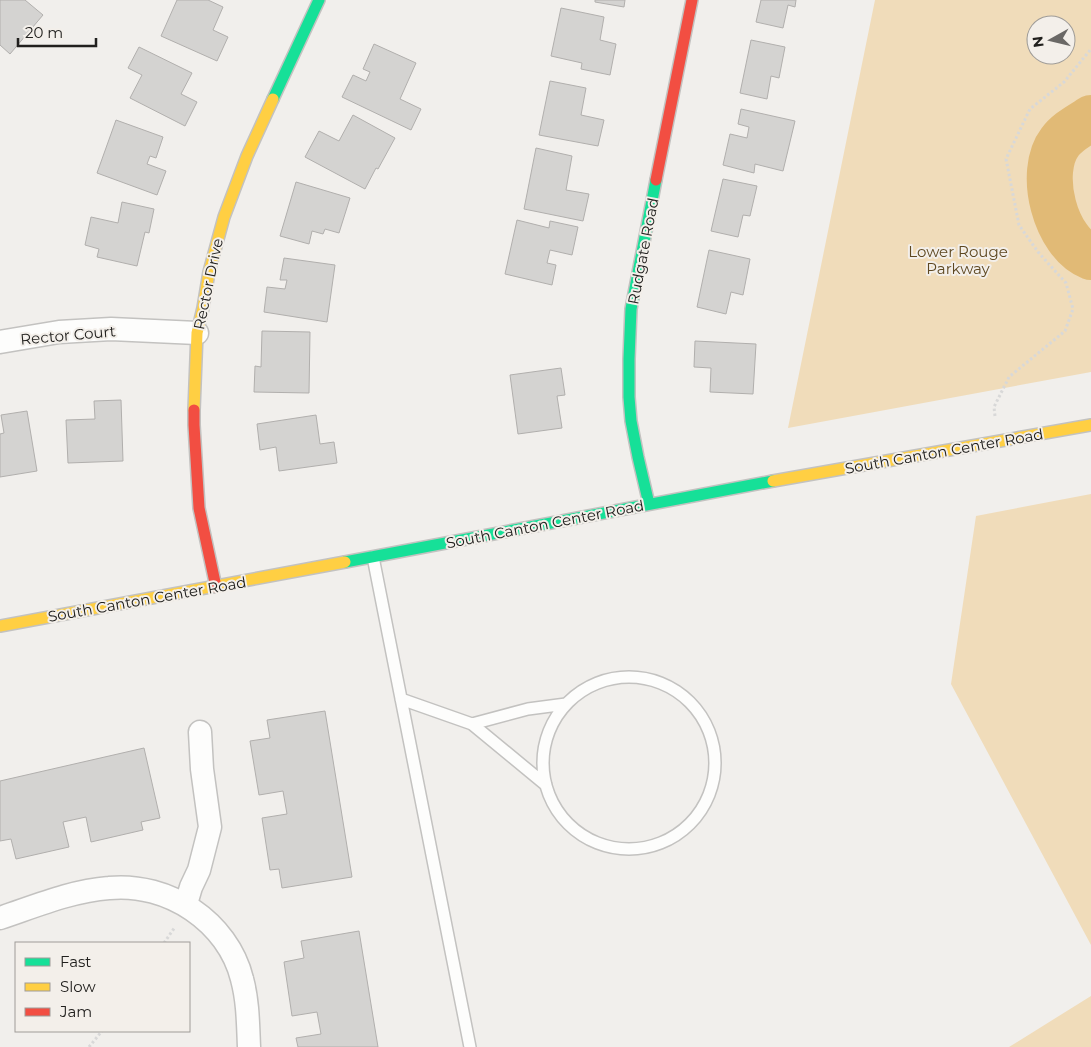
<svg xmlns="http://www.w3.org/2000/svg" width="1091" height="1047" font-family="Montserrat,sans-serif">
<rect width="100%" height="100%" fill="#f1efec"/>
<path fill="#f0dcba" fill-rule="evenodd" d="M875 0H1091V372L788 428ZM1036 25H1066V55H1036Z
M1091 494V945L951 684 976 516Z
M1091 996V1047H1009Z"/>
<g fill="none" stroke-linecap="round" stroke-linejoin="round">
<path stroke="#e1ba76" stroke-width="46" d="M1091 118C1081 125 1068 131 1060 142 1037 172 1055 243 1091 257"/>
</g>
<path fill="#d4d3d1" stroke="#b1afad" d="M0 0H25L43 15 10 54 0 45Z
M177 0H208L223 7 213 30 228 37 217 61 161 36Z
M595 0H625L624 7 595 2Z
M761 0H796L795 7 788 5 783 28 756 22Z
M561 8 604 17 600 40 616 44 610 75 581 69 582 63 551 56Z
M751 40 785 47 779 78 771 76 767 99 740 93Z
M374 44 416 63 400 99 421 109 411 130 342 97 353 75 366 81 370 72 363 69Z
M139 47 192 73 181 94 197 102 185 126 130 98 142 75 128 68Z
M550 81 586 88 581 115 604 120 598 146 539 135Z
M741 109 795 121 783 171 755 164 754 173 723 165 730 134 747 138 749 127 738 124Z
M353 115 395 138 378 169 376 168 365 189 305 157 319 131 339 141Z
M116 120 163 137 156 158 150 156 147 164 166 171 157 195 97 173Z
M536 148 572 156 566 190 589 194 583 221 524 209Z
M723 179 757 186 750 216 743 215 738 237 711 231Z
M296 182 350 198 339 233 325 229 323 234 312 231 309 244 280 236Z
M122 202 154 209 149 233 145 232 137 266 97 257 99 249 85 245 91 217 118 223Z
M517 220 549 228 550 221 578 227 572 255 550 250 547 263 556 265 552 285 505 274Z
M709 250 750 259 743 295 731 292 726 314 697 307Z
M284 258 335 265 327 322 264 312 267 287 285 289 287 280H280Z
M262 331 310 332 309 393 254 392 255 366 261 367Z
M695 341 756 344 753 394 710 392 711 368 694 367Z
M561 368 565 395 557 396 562 428 518 434 510 375Z
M121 400 123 461 68 463 66 420 95 419 94 401Z
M27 411 37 471 0 477V434L4 433 1 415Z
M316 415 320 444 334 442 337 463 279 471 276 447 260 450 257 424Z
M325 711 352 877 282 888 279 869 270 870 262 818 287 814 283 791 259 795 250 741 270 738 267 720Z
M144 748 160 818 141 822 143 830 91 842 86 817 63 822 69 847 16 859 11 839 0 841V781Z
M359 931 378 1047H298L296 1038 321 1034 317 1012 292 1016 284 962 304 958 301 941Z"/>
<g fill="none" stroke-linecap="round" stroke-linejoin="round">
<g stroke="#c3c2c0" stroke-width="14">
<path id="lane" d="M373 557 470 1047
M543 763a86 86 0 1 1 172 0a86 86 0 1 1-172 0Z
M401 699 472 724 528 709 566 704
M472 724 546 785"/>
</g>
<g stroke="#c3c2c0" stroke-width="25">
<path id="street" d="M0 342 59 332 111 329 197 333
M186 904 191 887 199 870 210 827 202 769 200 732
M0 918C36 906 71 891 109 888 168 882 228 922 242 979 248 1001 248 1024 249 1047"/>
</g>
<g stroke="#c3c2c0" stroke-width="14">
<path id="fast" d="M273 99 319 0
M649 504 638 457 631 421 629 397V359L631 309 656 180
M345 562 773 481"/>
</g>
<g stroke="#c3c2c0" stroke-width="14">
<path id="slow" d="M194 410 197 333 203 308 209 272 224 217 247 156 273 99
M773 481 1091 425
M0 626 345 562"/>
</g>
<g stroke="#c3c2c0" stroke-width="14">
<path id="jam" d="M656 180 692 0
M194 410V425L199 508 216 587"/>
</g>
<path stroke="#d8d8d8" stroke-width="3" stroke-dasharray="2.5 2.5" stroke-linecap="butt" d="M995 416 994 407 1009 377 1065 331 1073 309 1066 283 1038 252 1019 225 1006 159 1030 109 1064 82 1091 49
M164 943 175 927
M89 1047 102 1031"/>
<use href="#lane" stroke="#fdfdfc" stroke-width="11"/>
<use href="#street" stroke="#fdfdfc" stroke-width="22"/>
<use href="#fast" stroke="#16e098" stroke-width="11"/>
<use href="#slow" stroke="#ffcf43" stroke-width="11"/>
<use href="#jam" stroke="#f24e42" stroke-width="11"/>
</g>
<g text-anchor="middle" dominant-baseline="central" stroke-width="4" stroke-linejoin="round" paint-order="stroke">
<g font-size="15" fill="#21201e" stroke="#f3efea">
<text transform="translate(643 251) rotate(-79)">Rudgate Road</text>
<text transform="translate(208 284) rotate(-78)">Rector Drive</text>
<text transform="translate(68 335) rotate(-5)">Rector Court</text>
<text transform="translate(944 451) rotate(-10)">South Canton Center Road</text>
<text transform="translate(545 524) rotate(-11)">South Canton Center Road</text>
<text transform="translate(147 599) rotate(-10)">South Canton Center Road</text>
</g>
<g font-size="15" fill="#5e4821" stroke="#f3efea">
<text x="958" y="251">Lower Rouge<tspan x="958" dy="17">Parkway</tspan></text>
</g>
</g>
<rect x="15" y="942" width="175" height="90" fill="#f3efea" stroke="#9f9c98"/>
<rect x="25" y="958" width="25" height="8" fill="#16e098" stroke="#9f9c98"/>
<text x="60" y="967" font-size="15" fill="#21201e">Fast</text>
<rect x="25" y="983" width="25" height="8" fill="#ffcf43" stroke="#9f9c98"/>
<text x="60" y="992" font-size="15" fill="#21201e">Slow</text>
<rect x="25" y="1008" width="25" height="8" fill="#f24e42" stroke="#9f9c98"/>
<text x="60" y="1017" font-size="15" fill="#21201e">Jam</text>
<g transform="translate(1051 40) rotate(262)"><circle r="24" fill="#f3efea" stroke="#9f9c98"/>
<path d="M0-4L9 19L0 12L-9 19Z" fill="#6a6866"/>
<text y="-8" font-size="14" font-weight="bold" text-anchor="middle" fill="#21201e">N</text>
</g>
<path d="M18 38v8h78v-8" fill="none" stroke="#21201e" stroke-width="2.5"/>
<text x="25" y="38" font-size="15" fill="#21201e" stroke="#f3efea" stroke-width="4" paint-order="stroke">20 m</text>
</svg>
